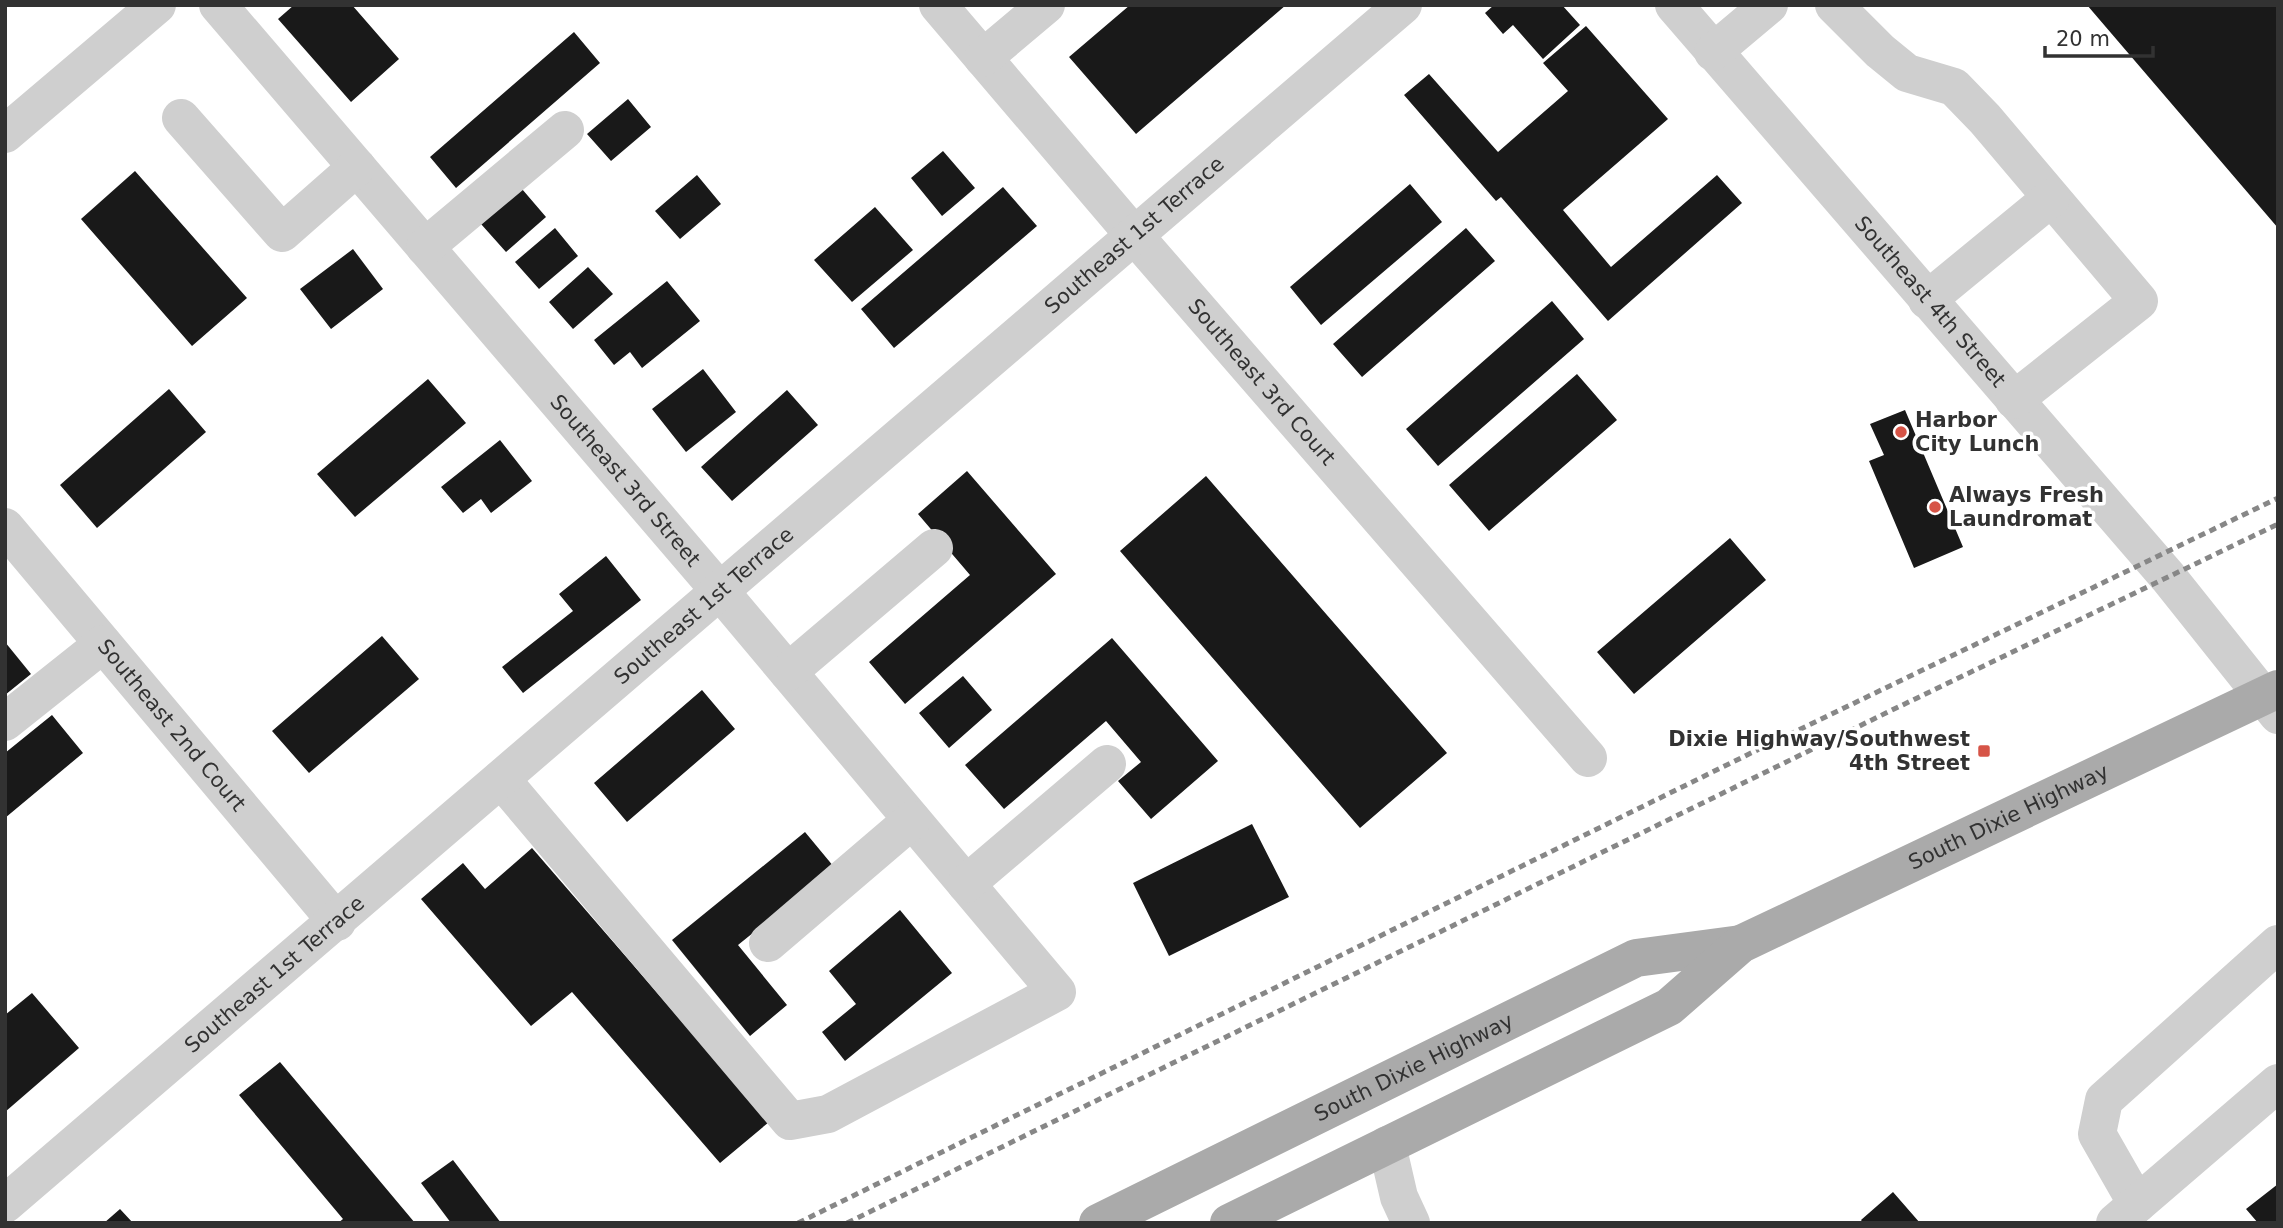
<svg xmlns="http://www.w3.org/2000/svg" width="2283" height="1228" font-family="'DejaVu Sans',sans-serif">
<rect width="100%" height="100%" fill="#fff"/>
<path fill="#191919" d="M294 5H352L399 59 351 102 278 19Z
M1130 5H1286L1136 134 1069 57Z
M1494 5H1562L1580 25 1543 59 1513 25 1503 34 1485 13Z
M2087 5H2278V228Z
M1586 26 1668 119 1563 210 1611 267 1717 175 1742 203 1608 321 1501 197 1496 201 1404 95 1429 74 1498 152 1568 91 1543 63Z
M574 32 600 63 456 188 430 157Z
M628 99 651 127 611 161 587 134Z
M943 151 975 188 942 216 911 178Z
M135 171 247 298 192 346 81 219Z
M697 175 721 204 680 239 655 211Z
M1410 184 1442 222 1321 325 1290 287Z
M1003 187 1037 226 894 348 861 309Z
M522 189 546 217 506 252 481 224Z
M875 207 913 250 852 302 814 260Z
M555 228 578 256 539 289 515 262Z
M1466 228 1495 261 1362 377 1333 344Z
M353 249 383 289 331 329 300 289Z
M588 267 613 294 573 329 549 302Z
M667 281 700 321 642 368 630 352 614 365 594 340Z
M1552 301 1584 339 1438 466 1406 429Z
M703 369 736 412 686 452 652 409Z
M1577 374 1617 420 1489 531 1449 485Z
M428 379 466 423 355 517 317 474Z
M169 389 206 432 97 528 60 485Z
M787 390 818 425 732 501 701 467Z
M1905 410 1963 547 1914 568 1869 461 1884 455 1870 424Z
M500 440 532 481 491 513 481 499 463 513 441 487Z
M967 471 1056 574 905 704 869 662 970 575 918 514Z
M1206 476 1447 753 1360 828 1120 551Z
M1730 538 1766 580 1634 694 1597 652Z
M606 556 641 600 523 693 502 667 573 611 559 594Z
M382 636 419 679 309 773 272 731Z
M1112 638 1218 761 1151 819 1118 781 1141 762 1106 721 1004 809 965 765Z
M5 642 31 674 5 695Z
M963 676 992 710 949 748 919 713Z
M702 690 735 729 627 822 594 783Z
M52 715 83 753 5 818V753Z
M1252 824 1289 897 1169 956 1133 883Z
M805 832 834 867 738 945 787 1005 750 1036 672 940Z
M532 848 769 1122 720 1163 572 992 531 1026 421 899 463 863 485 889Z
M900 910 952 973 845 1061 822 1032 856 1004 829 971Z
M32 993 79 1048 5 1112V1015Z
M280 1062 415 1223H338L343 1219 239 1095Z
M453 1160 501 1223H451L421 1183Z
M2278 1184V1223H2258L2246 1209Z
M1893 1192 1920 1223H1863L1861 1220Z
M120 1209 133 1223H104Z"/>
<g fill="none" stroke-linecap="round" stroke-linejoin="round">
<g stroke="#cfcfcf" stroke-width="38">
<path id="s1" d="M218 5 719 590 1057 992 828 1114 790 1121 501 779"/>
<path id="s2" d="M938 5 1134 235 1588 758"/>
<path id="s3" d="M1674 5 2168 577 2278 715"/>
<path d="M1834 5 1880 51 1907 73 1954 87 1985 119 2139 301 2014 400"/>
<path d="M1713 52 1769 5"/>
<path d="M983 58 1046 5"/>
<path d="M181 118 282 233 357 167"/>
<path d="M5 134 157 5"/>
<path d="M425 247 565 130"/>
<path d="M1927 300 2051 198"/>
<path id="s4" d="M5 527 337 922"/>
<path d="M788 672 934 548"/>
<path d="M5 722 103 644"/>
<path d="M966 884 1107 764"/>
<path d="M768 943 912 820"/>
<path d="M1387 1145 1399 1197 1411 1223"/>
<path id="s5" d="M5 1204C473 807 936 404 1403 5"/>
<path d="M2137 1204 2097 1134 2104 1100 2278 944"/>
<path d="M2115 1223 2278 1083"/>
</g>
<g stroke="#aaa" stroke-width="38">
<path id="s6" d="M1098 1223 1636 958 1741 944"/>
<path id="s7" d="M1229 1223 1669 1007 1741 944 2278 689"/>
</g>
<path stroke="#878787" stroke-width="5" stroke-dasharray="7 5" stroke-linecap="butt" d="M798 1223 1749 754 2278 498
M847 1223 1888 712 2278 524"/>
</g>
<g fill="#d65447" stroke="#fff" stroke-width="2.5">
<circle cx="1901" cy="432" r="7"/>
<circle cx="1935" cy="507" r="7"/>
<rect x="1977" y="744" width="14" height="14" rx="3.5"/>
</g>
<g text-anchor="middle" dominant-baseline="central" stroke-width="7" stroke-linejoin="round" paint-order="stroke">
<g font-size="21" fill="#323232" stroke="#fff">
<text stroke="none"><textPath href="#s5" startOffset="1488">Southeast 1st Terrace</textPath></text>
<text stroke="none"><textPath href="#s3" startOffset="392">Southeast 4th Street</textPath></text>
<text stroke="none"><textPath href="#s2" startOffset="497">Southeast 3rd Court</textPath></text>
<text stroke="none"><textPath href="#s1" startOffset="626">Southeast 3rd Street</textPath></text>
<text stroke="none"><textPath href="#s5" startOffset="920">Southeast 1st Terrace</textPath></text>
<text stroke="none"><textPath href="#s4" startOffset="259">Southeast 2nd Court</textPath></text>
<text stroke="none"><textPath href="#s7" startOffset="882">South Dixie Highway</textPath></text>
<text stroke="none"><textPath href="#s5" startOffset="354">Southeast 1st Terrace</textPath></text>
<text stroke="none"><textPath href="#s6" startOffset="352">South Dixie Highway</textPath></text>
</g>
<g font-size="21" font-weight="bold" fill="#323232" stroke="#fff" text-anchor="start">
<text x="1915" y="420">Harbor<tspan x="1915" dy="24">City Lunch</tspan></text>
<text x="1949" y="495">Always Fresh<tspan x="1949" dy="24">Laundromat</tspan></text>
<text x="1970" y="739" text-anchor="end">Dixie Highway/Southwest<tspan x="1970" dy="24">4th Street</tspan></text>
</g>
</g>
<rect width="2283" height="1228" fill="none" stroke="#323232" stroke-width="14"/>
<path d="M2045 46v10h108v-10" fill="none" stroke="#323232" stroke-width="3.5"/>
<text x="2056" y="46" font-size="21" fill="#323232" stroke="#ffffff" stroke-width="5" paint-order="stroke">20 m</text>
</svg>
